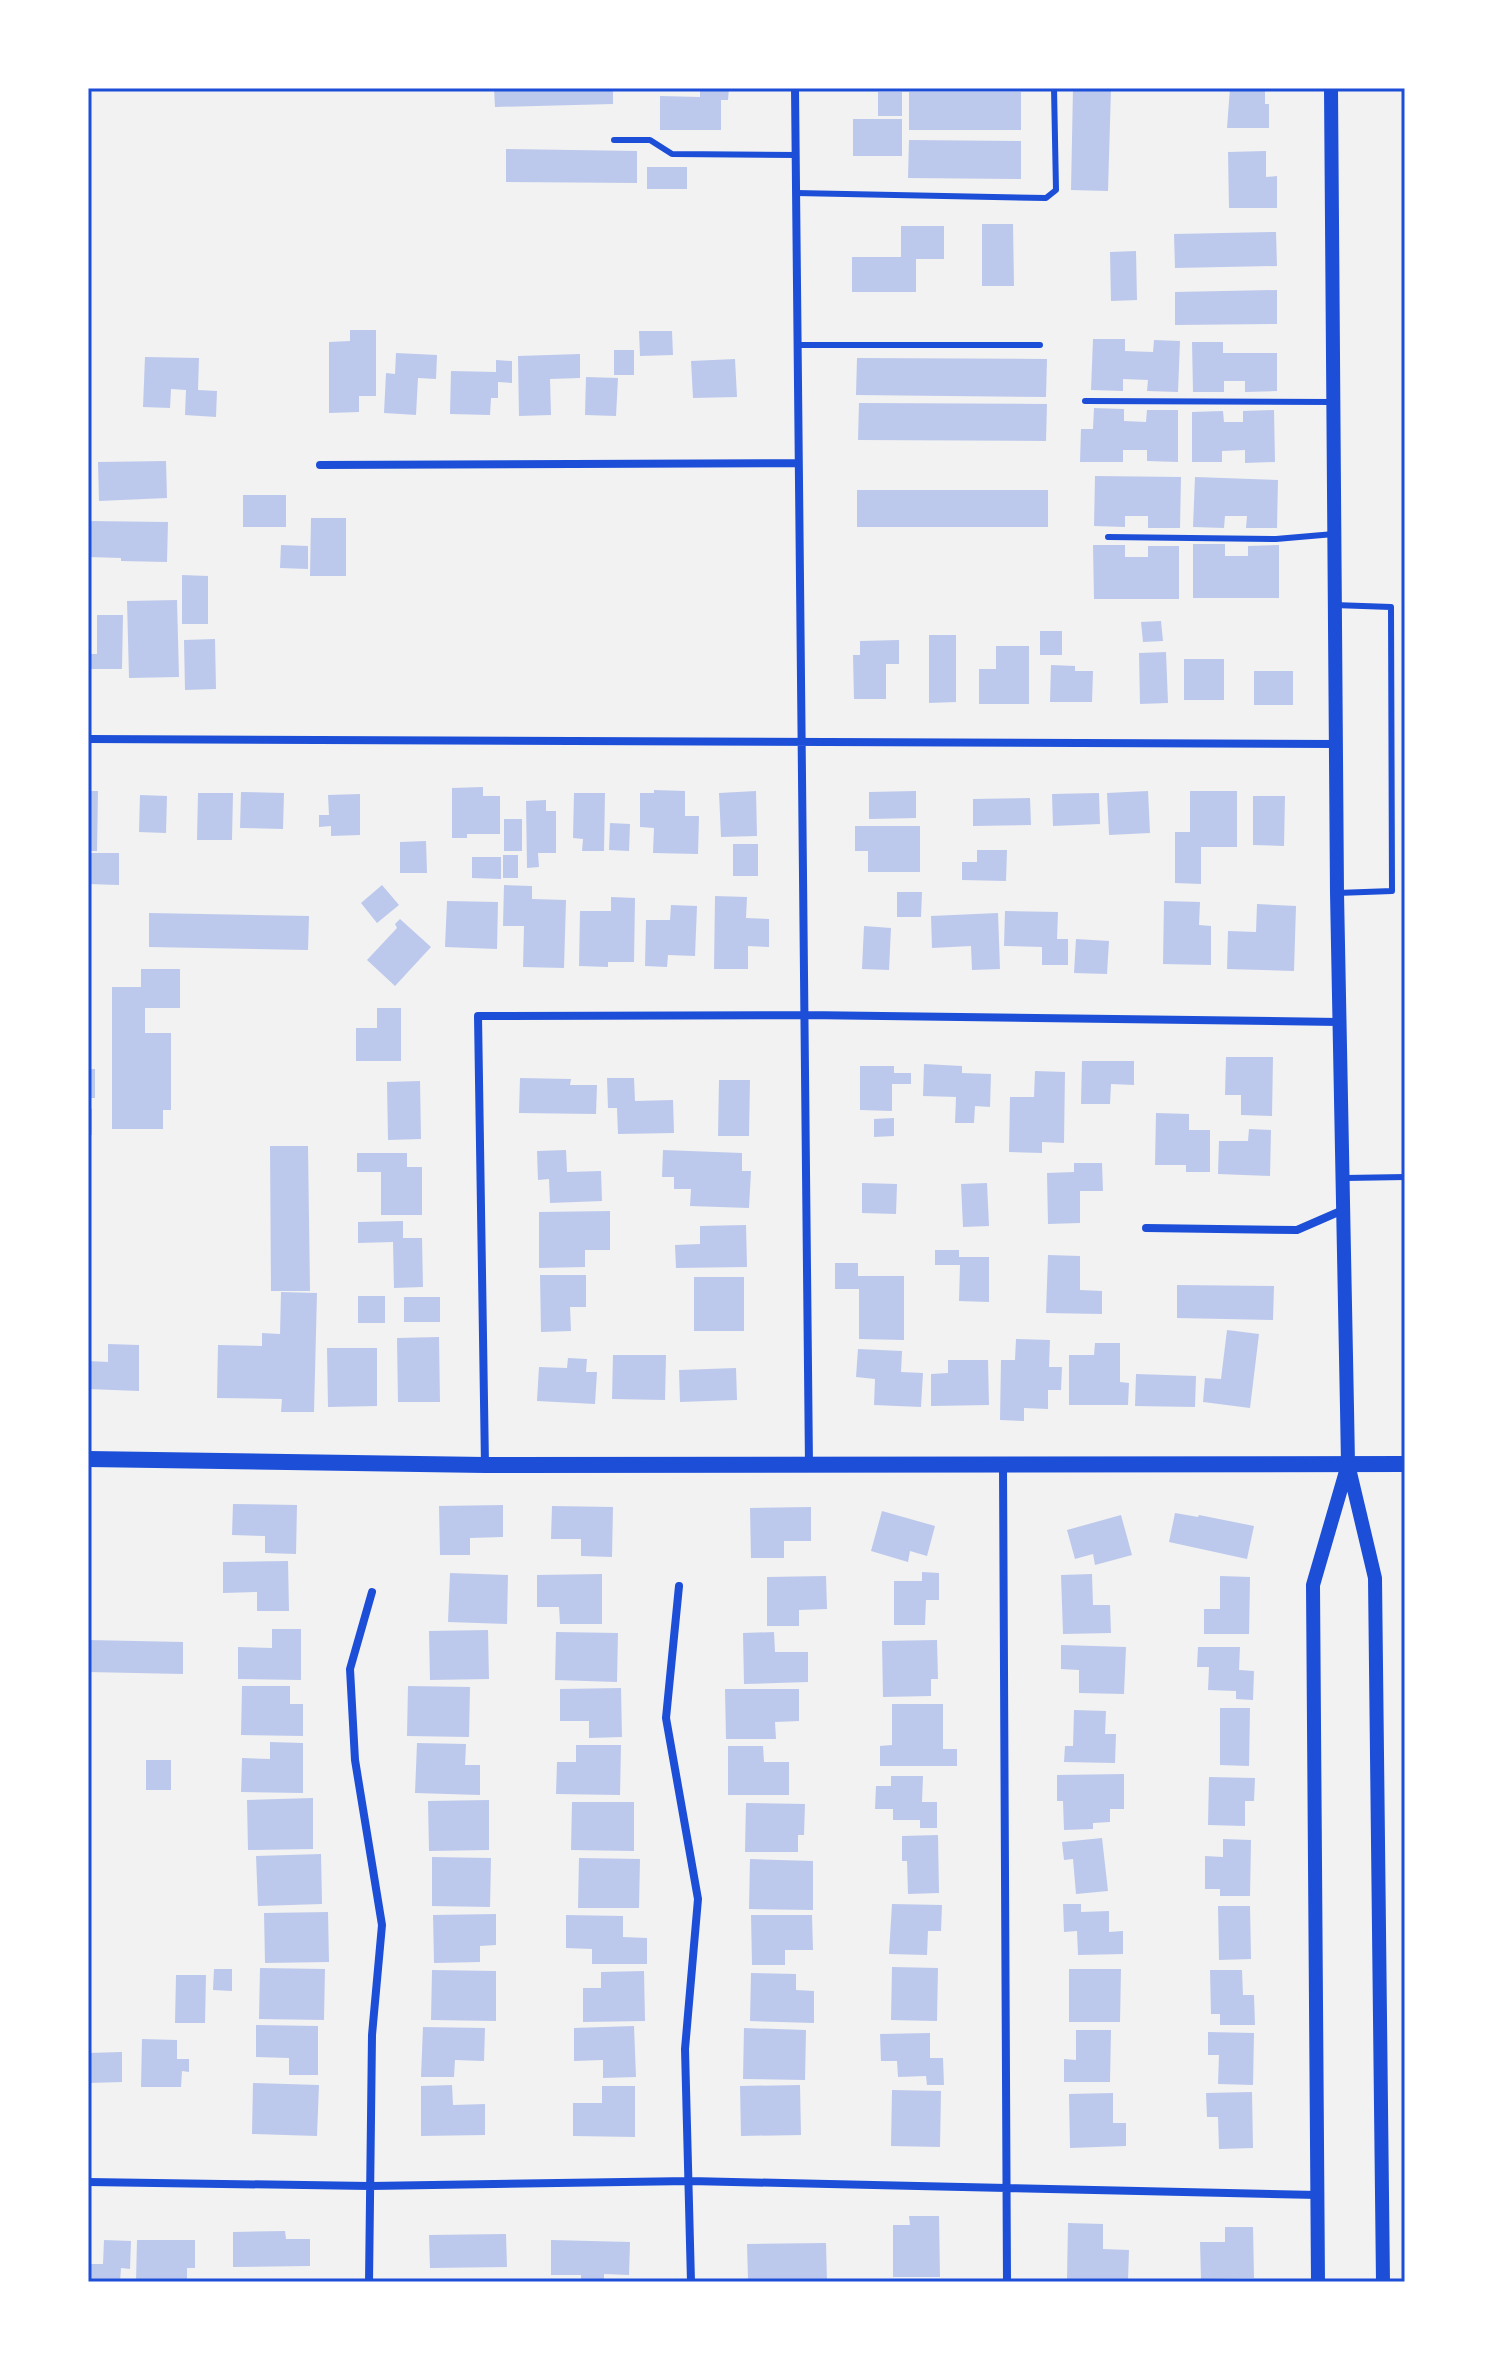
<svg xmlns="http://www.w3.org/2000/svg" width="1493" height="2370" font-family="Raleway,sans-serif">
<rect width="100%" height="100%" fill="#f2f2f2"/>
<path fill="#bdc9ec" d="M494 88H613V104L495 107Z
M700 88H729L728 100H721V130H660V96L700 97Z
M1073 88H1111L1108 191 1071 190Z
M1230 88H1265V104H1269V128H1227Z
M878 92H902V116H878Z
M909 92H1021V130H909Z
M853 119H902V156H853Z
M909 140 1021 141V179L908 178Z
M506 149 637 151V183L506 182Z
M1266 151V177L1277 176V208H1229L1228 152Z
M647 167H687V189H647Z
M982 224H1013L1014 286H982Z
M901 226H944V259H916V292H852V257H901Z
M1276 232 1277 266 1175 268 1174 234Z
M1136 251 1137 300 1111 301 1110 252Z
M1277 290V324L1175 325V292Z
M350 330H376V396H359V412L329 413V342L350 341Z
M639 331H672L673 355 640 356Z
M1093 339H1125V351L1153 352 1154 340 1180 341 1178 392 1147 391 1148 380 1123 379V391L1091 390Z
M1192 342H1223V353H1277V391L1245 392V381H1224V392H1193Z
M614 350H634V375H614Z
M396 353 437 355 436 379 418 378 416 415 384 413 386 373 395 374Z
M580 354V378L550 379 551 415 519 416 518 356Z
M145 357 199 358 198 390 217 391 216 417 185 415 186 390 171 389 170 408 143 407Z
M857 358 1047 359 1046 397 856 395Z
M735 359 737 397 693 398 691 361Z
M496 360 512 361V383L498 382V398H491L490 415 450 414 451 371 496 372Z
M586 377 618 378 616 416 585 415Z
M859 403 1047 404 1046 441 858 440Z
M1094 408 1124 409V421L1146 422 1147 410H1178V462L1147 461V450H1123V462H1080L1081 429H1093Z
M1274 410 1275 462 1245 463V450L1222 451V462H1192V412L1223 411 1224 422H1243V411Z
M166 461 167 498 99 501 98 462Z
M1095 476 1181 477 1180 528H1148V516H1125V527L1094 526Z
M1195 477 1278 480 1277 528H1246L1247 516H1225L1224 528 1193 527Z
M857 490H1048V527H857Z
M243 495H286V527H243Z
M311 518H346V576H310Z
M88 521 168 522 167 562 121 561V558L88 557Z
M1193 544H1225V556H1248V546L1279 545V598H1193Z
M281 545 308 546V569L280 568Z
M1093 545H1125V557H1148V546H1179V599H1094Z
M182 575 208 576V624H182Z
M177 600 179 677 129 678 127 601Z
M97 615H123L122 669H88V654H97Z
M1161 621 1163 641 1143 642 1141 622Z
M1040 631H1062V655H1040Z
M929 635H956V702L929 703Z
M215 639 216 689 185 690 184 640Z
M899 640V664H886V699H854L853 655H860V641Z
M996 646H1029V704H979V669H996Z
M1166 652 1168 703 1140 704 1139 653Z
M1184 659H1224V700H1184Z
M1051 665 1075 666V671H1093L1092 702H1050Z
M1254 671H1293V705H1254Z
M483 787V796H500V834H467V838H452V788Z
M654 790 685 791V816H699L698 854 653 853 654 828 640 827V793H654Z
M88 791H98L97 851H88Z
M756 791 757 836 721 837 719 793Z
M916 791V818L869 819V792Z
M1148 791 1150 833 1109 835 1107 793Z
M1190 791H1237V847H1201V884L1175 883V832H1190Z
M241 792 284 793 283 829 240 828Z
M198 793H233L232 840H197Z
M574 793H605L604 851H582L583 839 573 838Z
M1099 793 1100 824 1053 826 1052 794Z
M360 794V835L331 836V826L319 827V815H329L328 795Z
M140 795 167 796 166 833 139 832Z
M1253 796H1285L1284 846 1253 845Z
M1030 798 1031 825 973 826V799Z
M546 800V811H556V853H538L539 867 527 868 526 801Z
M504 819H522V851H504Z
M610 823 630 824 629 851 609 850Z
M855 826H920V872H868V851H855Z
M426 841 427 873H400V842Z
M733 844H758V876H733Z
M977 850H1007L1006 881 962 880V862H977Z
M88 853H119V885L88 884Z
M503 855H518V878H503Z
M472 857H501V879L472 878Z
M382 885 399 905 377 923 361 903Z
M504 885 532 886V899L566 900 564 968 523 967 524 926H503Z
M897 892H922L921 917H897Z
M715 896 747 897 746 918 769 919V947L748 946V969H714Z
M611 897 635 898 634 962H608V967L579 966 580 911H611Z
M447 901 498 902 497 949 445 947Z
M1164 901 1200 902 1199 925 1211 926V965L1163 964Z
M1257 904 1296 906 1294 971 1227 969 1228 931 1256 932Z
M671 905 697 906 695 956 668 955 667 967 645 966 646 920H670Z
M1005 911 1058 912 1057 939H1068V965H1042V947L1004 946Z
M149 913 309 916 308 950 149 947Z
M998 913 1000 969 972 970 971 946 932 948 931 916Z
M400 919 431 947 395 986 367 960 397 928 395 924Z
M864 926 891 928 889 970 862 969Z
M1076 939 1109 941 1107 974 1074 973Z
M141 969H180V1008H145V1033H171V1110H163V1129H112V987H141Z
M377 1008H401V1061H356V1028H377Z
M1226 1057H1273L1272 1116 1241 1115V1095H1225Z
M1082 1061H1134V1085L1111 1084 1110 1104H1081Z
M924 1064 962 1066V1073L991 1074 990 1107 975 1106 974 1123H955L956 1097 923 1096Z
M860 1066H894V1073H911V1084H892V1111L860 1110Z
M88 1069H95V1098H88Z
M1035 1071 1065 1072 1064 1143 1042 1142V1153L1009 1152 1010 1097H1034Z
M520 1078 571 1079 570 1085H597L596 1114 519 1113Z
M607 1078H634L635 1101 673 1100 674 1133 618 1134 617 1108H608Z
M719 1080H750L749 1136H718Z
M420 1081 421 1139 388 1140 387 1082Z
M88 1108 92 1109V1135H88Z
M1156 1113 1189 1114V1130H1210V1172H1186V1165H1155Z
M894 1118V1136L874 1137V1119Z
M1249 1129 1271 1130 1270 1176 1218 1174 1219 1141H1248Z
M270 1146H308L310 1291H271Z
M566 1150 567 1172 601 1171 602 1201 550 1203 549 1179 538 1180 537 1151Z
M663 1150 742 1153V1171H751L749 1208 690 1206 691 1189H674V1177H662Z
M357 1153H407V1167H422V1215H381V1172H357Z
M1074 1163H1102L1103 1191H1080V1223L1048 1224 1047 1173 1074 1172Z
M862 1183 897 1184 896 1214 862 1213Z
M987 1183 989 1226 963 1227 961 1184Z
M610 1211V1250H585V1267L539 1268V1212Z
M403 1221V1238H422L423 1287 394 1288 393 1242 358 1243V1222Z
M746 1225 747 1267 676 1268 675 1245 700 1244V1226Z
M935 1250H959V1257H989V1302L959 1301 960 1265H935Z
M1048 1255 1080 1256V1290L1102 1291V1314L1046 1313Z
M835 1263H858V1276H904V1340L859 1339V1289H835Z
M540 1275H586V1307H570L571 1331 541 1332Z
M694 1277H744V1331H694Z
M1177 1285 1274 1286 1273 1320 1177 1318Z
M281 1292 317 1293 314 1412H281L282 1399 217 1398 218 1345 262 1346V1333L280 1334Z
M358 1296H385V1323H358Z
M404 1297H440V1322H404Z
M1227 1330 1259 1334 1250 1408 1203 1402 1205 1378 1221 1379Z
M439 1337 440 1402H398L397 1338Z
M1016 1339 1050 1340 1049 1367H1062L1061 1390H1048V1409L1024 1408V1421L1000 1420 1001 1360H1015Z
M1095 1343H1120V1382L1129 1383 1128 1405H1069V1355H1094Z
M108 1344 139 1345V1391L88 1389V1361L108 1362Z
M327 1348H377V1406L328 1407Z
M858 1349 902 1351 901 1372 923 1373 921 1407 874 1405 875 1379 856 1377Z
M613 1355H666L665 1400 612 1399Z
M568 1358 587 1359 586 1372H597L595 1404 537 1401 539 1367 567 1368Z
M948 1360H988L989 1405 931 1406V1374L948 1373Z
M736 1368 737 1400 680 1402 679 1370Z
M1136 1374 1196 1376 1195 1407 1135 1406Z
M233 1504 297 1505 296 1554 265 1553V1536L232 1535Z
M503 1505V1537L470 1538V1555H440L439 1506Z
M552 1506 613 1507 612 1557 581 1556V1539H551Z
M811 1507V1541H784V1558H751L750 1508Z
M882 1511 935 1526 927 1556 910 1551 908 1562 871 1551Z
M1175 1513 1198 1517 1199 1515 1254 1526 1247 1559 1169 1542Z
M1121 1515 1132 1555 1095 1565 1093 1554 1075 1559 1067 1530Z
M288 1561 289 1611H257V1592L223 1593V1562Z
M922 1572 939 1573V1600H926L925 1625H894V1581H922Z
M450 1573 508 1575 507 1624 448 1622Z
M602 1574V1624H560L559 1607H537V1575Z
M1092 1574 1093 1605H1110L1111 1633 1063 1634 1061 1575Z
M826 1576 827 1609 799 1610V1626H767V1577Z
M1220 1576 1250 1577 1249 1634H1204V1609H1220Z
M272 1629H301V1680L238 1679V1647L272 1648Z
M488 1630 489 1679 430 1680 429 1631Z
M556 1632 618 1633 617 1682 555 1680Z
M774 1632 775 1652H808V1682L744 1684 743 1633Z
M88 1640 183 1642V1674L88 1672Z
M937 1640 938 1679H931V1696L883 1697 882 1641Z
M1061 1645 1126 1647 1124 1694 1079 1693V1670L1061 1669Z
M1198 1647H1240L1239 1670 1254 1671 1253 1700 1236 1699V1691L1208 1690 1209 1667H1197Z
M242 1686H290V1704H303V1736L241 1735Z
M408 1686 470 1687 469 1737 407 1736Z
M621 1688 622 1737 589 1738V1721H560V1689Z
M725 1689H799V1721L775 1722 776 1739H726Z
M892 1704H943V1749H957V1766H880V1746L892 1745Z
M1220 1708H1250L1249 1766 1220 1765Z
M1074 1710 1106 1711 1105 1734H1116L1115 1763 1064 1762 1065 1746H1073Z
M270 1742 303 1743V1793L241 1792 242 1758 270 1759Z
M417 1743 466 1744 465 1765H480V1795L415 1793Z
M576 1745H621L620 1795 556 1794 557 1762H576Z
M728 1746H763L764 1762H789V1795H728Z
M146 1760H171V1790H146Z
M1124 1774V1809H1110V1822L1093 1823V1829L1064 1830 1063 1801H1057V1775Z
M891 1776H923L922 1802H937V1828H920V1820H893V1809H875L876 1786H891Z
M1209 1777 1255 1778 1254 1801H1245V1826L1208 1825Z
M313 1798V1849L248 1850 247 1800Z
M489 1800V1850L429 1851 428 1801Z
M572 1802H634V1851L571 1850Z
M746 1803 805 1804 804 1835H798V1852H745Z
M938 1835 939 1893 908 1894 907 1861H902V1836Z
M1102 1838 1108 1891 1076 1894 1073 1859 1064 1860 1062 1842Z
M1223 1839 1251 1840 1250 1896H1220V1889H1205V1856L1223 1857Z
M321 1854 322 1904 258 1906 256 1856Z
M432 1857 491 1858 490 1907 432 1906Z
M579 1858 640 1859 639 1908H578Z
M750 1859 813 1861V1910L749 1909Z
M892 1904 942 1905 941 1931H928L927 1955 889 1954Z
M1063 1904H1081V1912L1109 1911V1932L1123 1931V1954L1078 1955 1077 1931 1064 1932Z
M1218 1906H1250L1251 1959 1219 1960Z
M328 1912 329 1962 265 1963 264 1913Z
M496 1914V1945L480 1946V1962L434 1963 433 1915Z
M566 1915 623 1916V1937L647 1938V1964H592V1949L566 1948Z
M751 1915H812L813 1950H785V1965H752Z
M892 1967 938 1968 937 2021 891 2020Z
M260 1968 325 1969 324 2020 259 2019Z
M214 1969H232V1991L213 1990Z
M1069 1969H1121L1120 2022H1069Z
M432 1970 496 1971V2021L431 2020Z
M1210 1970H1242L1243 1995H1254L1255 2025H1220V2014H1211Z
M644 1971 645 2021 583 2022V1988H601V1972Z
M751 1973 796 1974V1990L814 1991V2023L750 2021Z
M176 1975H206L205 2023H175Z
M256 2025 318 2026V2075H289V2058L256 2057Z
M634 2026 636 2077 603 2078V2060L574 2061V2028Z
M423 2027 485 2028 484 2061 455 2060 454 2077H421Z
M744 2028 806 2030 805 2080 743 2079Z
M1076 2030H1111L1110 2082H1064V2059L1076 2060Z
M1208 2032 1254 2033 1253 2085 1218 2084 1219 2055H1208Z
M930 2033V2058H943L944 2085H927L926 2076 898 2077 897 2061H881L880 2034Z
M142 2039 177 2040V2059H189V2072L182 2071 181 2087H141Z
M122 2052V2082L88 2083V2053Z
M253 2083 319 2085 317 2136 252 2134Z
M452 2085 453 2105 485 2104V2135L421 2136V2086Z
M800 2085 801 2135 741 2136 740 2086Z
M602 2086H635V2137L573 2136V2103H602Z
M892 2090 941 2091 940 2147 891 2146Z
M1252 2092 1253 2148 1219 2149 1218 2117H1207L1206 2093Z
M1113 2093V2123H1126V2146L1070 2148 1069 2094Z
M909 2216H939L940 2277H893V2225H910Z
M1068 2223 1103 2224V2249L1129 2250 1128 2280 1067 2279Z
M1225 2227H1253L1254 2278 1201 2279 1200 2242H1225Z
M285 2231 286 2239H310V2266L233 2267V2232Z
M506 2234 507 2267 430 2268 429 2235Z
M104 2240 131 2241 130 2269 121 2268 120 2282H88V2264H103Z
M137 2240H195V2268H187V2282H136Z
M551 2240 630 2242 629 2275 604 2274V2282H581V2275H551Z
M826 2243 827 2282 748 2280 747 2244Z"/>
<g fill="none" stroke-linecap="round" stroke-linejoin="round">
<path stroke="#1d4ed8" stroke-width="6" d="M614 140H650L672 154 796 155
M796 193 1046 198 1056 190 1054 88
M797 345H1040
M1085 401 1333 402
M1108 537 1276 539 1334 534
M1334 605 1391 607 1392 891 1337 893
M1345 1178 1405 1177"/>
<path stroke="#1d4ed8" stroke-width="8" d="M795 88 809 1466
M320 465 798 463
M88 739 1336 744
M1146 1228 1297 1230 1343 1210
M485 1465 478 1016 805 1015 1339 1022
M1003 1466 1007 2282
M679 1586 666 1718 698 1899 685 2049 691 2282
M88 2182 370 2186 690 2181 1318 2195
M369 2282 372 2035 382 1925 355 1760 350 1669 372 1592"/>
<path stroke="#1d4ed8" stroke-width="14" d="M1331 88 1337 893 1347 1408 1348 1464 1375 1578 1383 2282
M1318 2282 1313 1585 1347 1468"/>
<path stroke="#1d4ed8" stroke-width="16" d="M88 1459 485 1465 1405 1464"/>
</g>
<rect width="1493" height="2370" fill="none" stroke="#ffffff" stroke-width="180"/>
<rect x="90" y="90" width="1313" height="2190" fill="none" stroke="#1d4ed8" stroke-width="3"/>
</svg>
